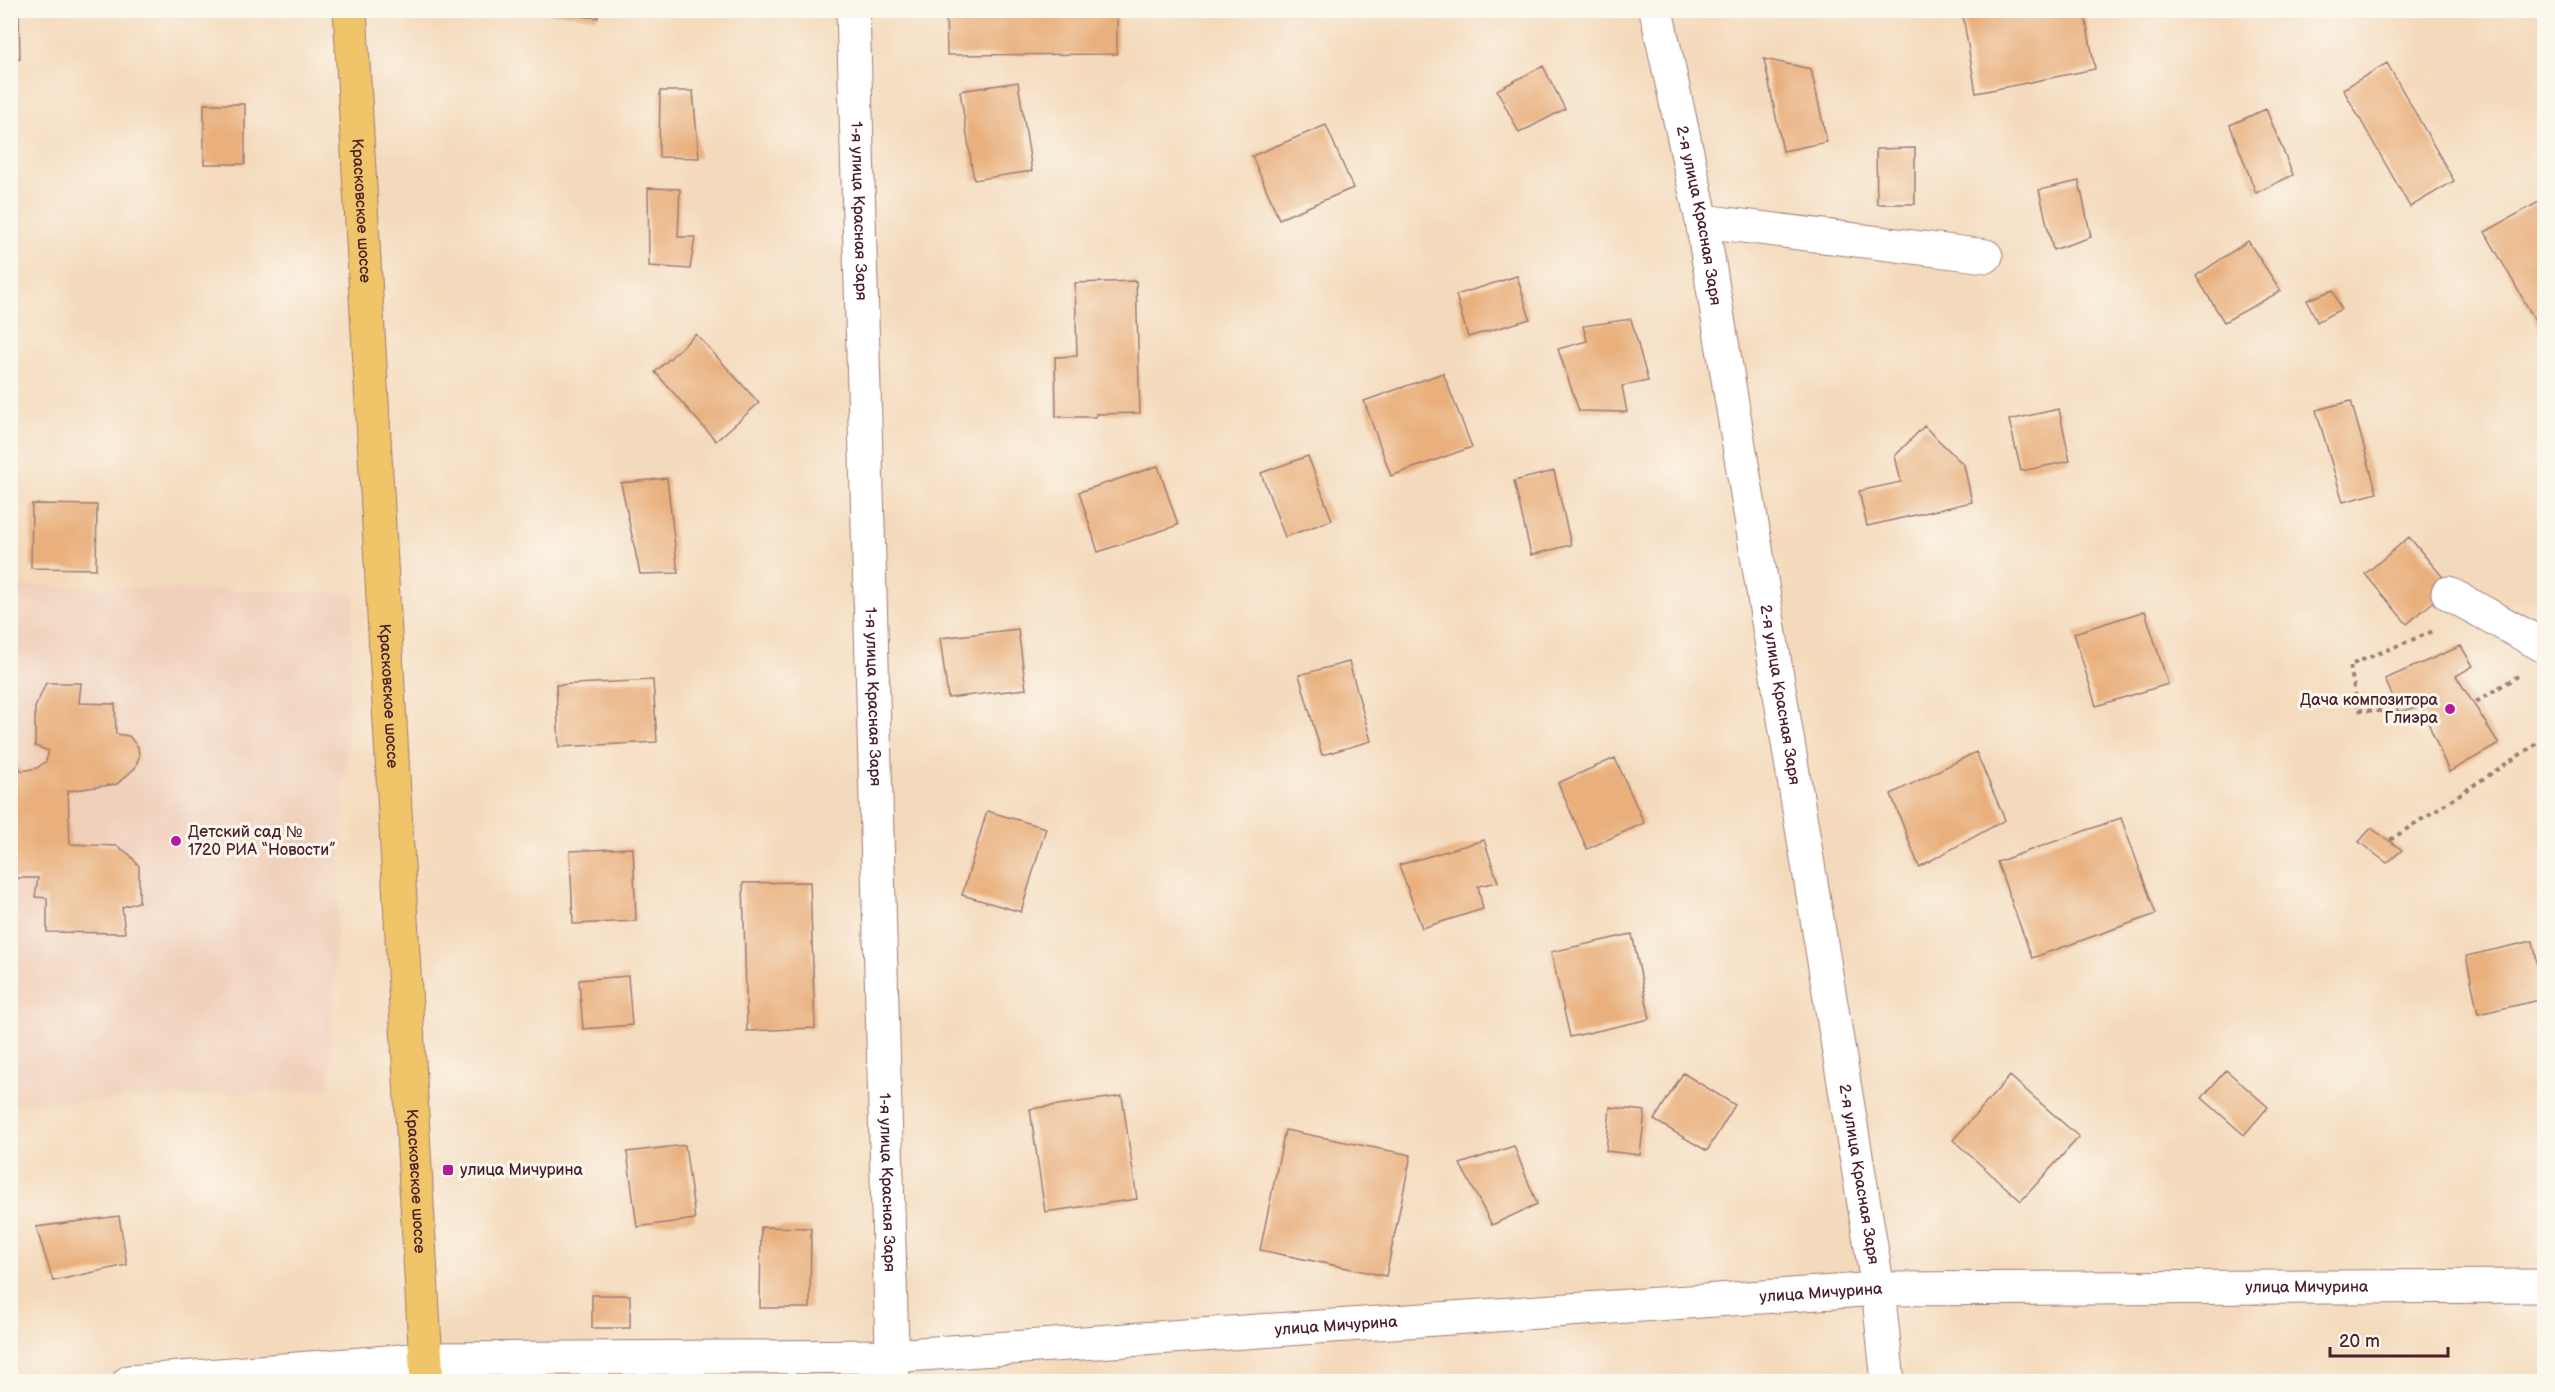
<svg xmlns="http://www.w3.org/2000/svg" width="2555" height="1392" font-family="'Balsamiq Sans',sans-serif">
<rect width="100%" height="100%" fill="#fbf7ec"/>
<filter id="ink" filterUnits="userSpaceOnUse"><feTurbulence type="fractalNoise" baseFrequency=".0167" numOctaves="2"/><feDisplacementMap in="SourceGraphic" scale="12" xChannelSelector="R" yChannelSelector="G"/><feConvolveMatrix kernelMatrix="1 2 1 2 8 2 1 2 1" color-interpolation-filters="sRGB"/></filter>
<filter id="wash" filterUnits="userSpaceOnUse"><feTurbulence type="fractalNoise" baseFrequency=".008" numOctaves="4" result="noise"/><feDisplacementMap in="SourceGraphic" scale="24" xChannelSelector="R" yChannelSelector="G"/><feGaussianBlur stdDeviation="1.35" result="paint"/><feColorMatrix in="noise" values="0 0 0 0 0 0 0 0 0 0 0 0 0 0 0 0 0 1.4 0 .05"/><feComposite in="paint" operator="in"/></filter>
<g filter="url(#wash)">
<rect width="100%" height="100%" fill="#f4dabc"/>
<path fill="#f0d0bb" d="M11 585 354 593 329 1089 11 1105Z"/>
<g id="blocks">
<path fill="#e9b07e" d="M10 10H19L20 59H10Z
M542 10H598V18L542 12Z
M946 10H1117V54L947 55Z
M1962 10H2084L2095 69 1976 93Z
M1764 59 1811 69 1827 142 1783 151Z
M2387 63 2454 181 2410 207 2343 89Z
M1543 66 1565 109 1519 133 1497 90Z
M1018 82 1032 171 974 180 960 91Z
M660 91H693L699 158 659 157Z
M204 104H245V164H204Z
M2266 109 2293 175 2256 193 2230 125Z
M1326 125 1353 188 1279 219 1252 156Z
M1915 148V204H1877L1876 149Z
M2079 181 2091 237 2053 250 2039 190Z
M648 188 680 189 678 237H695L690 269 649 266Z
M2544 199V336L2485 232Z
M2248 241 2281 291 2224 322 2196 276Z
M1517 276 1530 319 1468 337 1456 295Z
M1136 281 1140 413 1096 414V417H1056L1055 357 1077 356 1075 283Z
M2333 290 2341 309 2317 322 2307 300Z
M1631 319 1648 381 1622 386 1627 412 1579 411 1558 349 1587 341 1583 326Z
M696 334 759 403 716 441 655 372Z
M1443 373 1472 447 1391 476 1364 401Z
M2351 401 2377 493 2343 502 2316 410Z
M2059 409 2070 461 2021 471 2009 420Z
M1924 426 1964 465 1972 502 1867 526 1859 491 1901 482 1895 456Z
M1308 456 1332 520 1285 537 1261 473Z
M1158 466 1178 525 1098 552 1079 492Z
M1554 471 1571 545 1531 555 1514 481Z
M667 478 678 573 640 574 621 483Z
M32 504 97 505 96 569 31 568Z
M2409 537 2451 587 2407 624 2365 574Z
M2145 611 2168 684 2096 706 2074 633Z
M1018 629 1026 689 948 698 940 638Z
M2461 646 2473 666 2456 676 2499 744 2449 772 2421 706 2399 712 2385 679Z
M1349 662 1371 741 1322 755 1299 675Z
M653 680 657 742 559 747 556 685Z
M46 683H81L79 703 115 704 116 734 129 736 138 747 139 757 135 768 117 784 68 791 70 844 117 846 129 854 139 866V902L122 907 125 933 47 932V898L35 897 38 878H10V762H15L22 771 37 768 46 761 49 751 35 746V708Z
M1976 752 2005 820 1919 867 1891 794Z
M1615 758 1644 823 1587 849 1558 783Z
M987 811 1046 828 1021 912 962 895Z
M2121 818 2156 914 2032 958 1997 862Z
M2371 828 2402 850 2387 863 2359 842Z
M1484 840 1498 882 1478 886 1483 909 1422 928 1399 865Z
M633 848 636 921 573 924 570 851Z
M810 882 815 1028 747 1031 743 883Z
M1632 934 1650 1019 1570 1037 1551 952Z
M2533 941 2544 999 2478 1014 2466 956Z
M628 976 632 1025 583 1029 579 980Z
M2226 1070 2268 1107 2244 1135 2202 1098Z
M1683 1073 1735 1105 1707 1151 1654 1120Z
M2010 1076 2079 1137 2021 1201 1953 1140Z
M1122 1096 1137 1199 1045 1212 1030 1109Z
M1610 1107 1645 1111 1640 1155 1606 1151Z
M1285 1130 1411 1155 1386 1276 1260 1250Z
M685 1145 695 1219 637 1227 627 1152Z
M1514 1146 1537 1204 1492 1225 1460 1164Z
M119 1216 127 1265 53 1281 36 1227Z
M761 1227 811 1228 810 1308H760Z
M592 1295H630V1328H592Z"/>
</g>
</g>
<g filter="url(#ink)">
<use href="#blocks" fill-opacity="0" stroke="#9f7c74" stroke-width="1.5"/>
<g fill="none" stroke-linecap="round" stroke-linejoin="round">
<g stroke="#9f7c74" stroke-width="35">
<g id="minor">
<path id="s1" d="M853 10 893 1382"/>
<path id="s2" d="M1656 10 1702 221 1878 1289 1888 1382"/>
<path d="M1702 221 1986 256"/>
<path d="M2448 593 2544 646"/>
<path id="s3" d="M129 1382 426 1359 891 1356 1878 1289 2544 1286"/>
</g>
</g>
<g stroke="#9f7c74" stroke-width="35">
<g id="major">
<path id="s4" d="M350 10 427 1382"/>
</g>
</g>
<path stroke="#9f7c74" stroke-width="4" stroke-dasharray="4.5 4.5" stroke-linecap="butt" d="M2476 702 2521 674
M2399 712 2358 710 2350 665 2436 630
M2390 840 2544 739"/>
<use href="#minor" stroke="#fff" stroke-width="33"/>
<use href="#major" stroke="#f0c469" stroke-width="33"/>
</g>
</g>
<g fill="#b5179e" stroke="#fbf7ec" stroke-width="2">
<circle cx="2450" cy="709" r="6"/>
<circle cx="176" cy="841" r="6"/>
<rect x="442" y="1164" width="12" height="12" rx="3"/>
</g>
<g text-anchor="middle" dominant-baseline="central" stroke-width="6" stroke-linejoin="round" paint-order="stroke">
<g font-size="16" fill="#4a1f2b" stroke="#fbf7ec">
<text stroke="none"><textPath href="#s1" startOffset="201">1-я улица Красная Заря</textPath></text>
<text stroke="none"><textPath href="#s4" startOffset="201">Красковское шоссе</textPath></text>
<text stroke="none"><textPath href="#s2" startOffset="210">2-я улица Красная Заря</textPath></text>
<text stroke="none"><textPath href="#s2" startOffset="696">2-я улица Красная Заря</textPath></text>
<text stroke="none"><textPath href="#s4" startOffset="687">Красковское шоссе</textPath></text>
<text stroke="none"><textPath href="#s1" startOffset="687">1-я улица Красная Заря</textPath></text>
<text stroke="none"><textPath href="#s2" startOffset="1182">2-я улица Красная Заря</textPath></text>
<text stroke="none"><textPath href="#s4" startOffset="1173">Красковское шоссе</textPath></text>
<text stroke="none"><textPath href="#s1" startOffset="1173">1-я улица Красная Заря</textPath></text>
<text stroke="none"><textPath href="#s3" startOffset="2181">улица Мичурина</textPath></text>
<text stroke="none"><textPath href="#s3" startOffset="1695">улица Мичурина</textPath></text>
<text stroke="none"><textPath href="#s3" startOffset="1209">улица Мичурина</textPath></text>
</g>
<g font-size="16" fill="#4a1f2b" stroke="#fbf7ec" text-anchor="start">
<text x="2438" y="700" text-anchor="end">Дача композитора<tspan x="2438" dy="18">Глиэра</tspan></text>
<text x="188" y="832">Детский сад №<tspan x="188" dy="18">1720 РИА “Новости”</tspan></text>
<text x="460" y="1170">улица Мичурина</text>
</g>
</g>
<rect width="2555" height="1392" fill="none" stroke="#fbf7ec" stroke-width="36"/>
<path d="M2330 1347v9h118v-9" fill="none" stroke="#4a1f2b" stroke-width="3"/>
<text x="2339" y="1347" font-size="18" fill="#4a1f2b" stroke="#fbf7ec" stroke-width="4.5" paint-order="stroke">20 m</text>
</svg>
